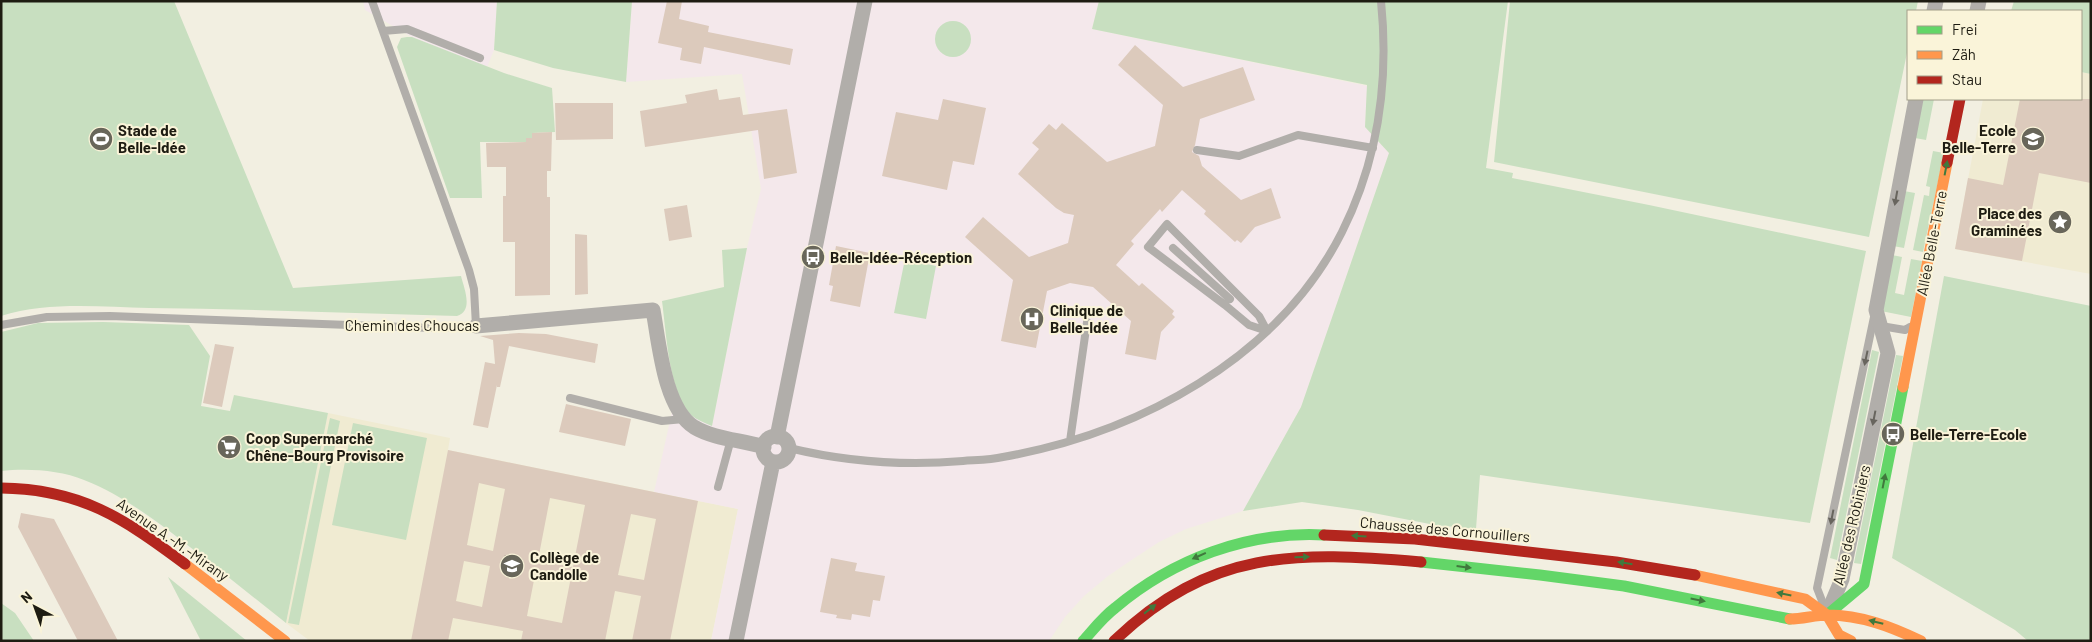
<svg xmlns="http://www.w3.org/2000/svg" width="2092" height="642" font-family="Barlow,sans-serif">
<rect width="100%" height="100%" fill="#f2efe1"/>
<path fill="#f0ebd2" d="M2081 72 2091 74V274L1955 249 1983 99H2081Z
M328 413 450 438 448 450 738 509 711 641H310L286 623Z"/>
<path fill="#f4e8eb" d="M363 1H497L494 50 487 67 412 37 365 10Z
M632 1H1099L1092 29 1367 86 1365 127 1389 153 1301 407 1243 511 1186 529 1159 542 1130 561 1108 576 1084 596 1065 617 1049 641H711L738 509 654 492 677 390 692 415 712 426 747 248 761 189 742 74 626 82Z"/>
<path fill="#c8dfc0" d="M1 1H174L293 288 461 276C464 288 474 311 457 316 354 313 252 309 149 308 101 307 48 301 1 316Z
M497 1H632L626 82 553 68 494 50Z
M1099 1H1508L1486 168 1513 173 1512 178 1649 205 1866 251 1810 523 1480 475 1476 529 1435 525 1358 510 1302 502 1243 511 1301 407 1389 153 1365 127 1367 85 1092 29Z
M1510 1H1918L1916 11H1908V48L1869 237 1494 162Z
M2014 1H2091V74L2081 72V11H2011Z
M935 39a18 18 0 1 1 36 0a18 18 0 1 1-36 0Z
M407 37H412L504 73 552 88 555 132 532 133V138H526V142H480L482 198H450L397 47 401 38Z
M1923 99H1934L1926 140 1915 138Z
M1933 151 1944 153 1923 252 1913 250 1924 195 1929 196 1930 187 1926 186Z
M1904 191 1915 193 1904 248 1893 246Z
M747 248 712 426C705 423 697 420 691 415 669 395 666 330 662 301L724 287 722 250Z
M1892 255 1902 257 1895 293 1904 295 1911 259 1922 261 1911 317 1881 311Z
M905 259 936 266 926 319 894 313Z
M1944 276 2091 306V641H2028L2015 630 1892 558Z
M103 322 189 325 210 356 201 406 230 411 234 395 328 413 286 623C257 600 228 577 199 554 163 526 127 497 84 480 60 470 27 468 1 471V332L38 323Z
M1872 350 1879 352 1837 560 1830 558Z
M1896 355 1903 356 1861 564 1854 563Z
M330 418 340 421 299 625 288 623Z
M353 423 427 438 406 540 332 525Z
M168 577 247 641H201Z
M1 603 15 613 34 641H1Z"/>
<path fill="#dccabc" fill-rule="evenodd" d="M667 1H682L679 19 709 26 708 32 793 49 790 65 704 47 701 64 680 60 682 48 658 43Z
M1135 45 1183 87 1243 67 1255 100 1200 119 1195 145 1192 152 1199 156 1202 166 1241 200 1271 188 1281 218 1255 227 1241 243 1237 240 1235 242 1204 214 1206 211 1182 190 1162 212 1160 209 1131 241 1134 244 1116 265 1139 286 1142 283 1174 311 1172 314 1175 317 1161 332 1156 360 1125 354 1131 321 1093 287 1070 283 1047 291 1036 348 1001 341 1013 280 965 237 983 217 1029 257 1068 243 1074 215 1064 213 1056 208 1018 174 1039 149 1032 143 1049 124 1056 130 1062 123 1107 162 1155 146 1163 105 1118 65Z
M717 89 719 100 740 97 743 115 787 109 797 173 764 179 758 130 645 147 640 111 687 103 685 95Z
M943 99 986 108 974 165 953 161 947 190 882 176 896 112 938 120Z
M2020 99H2091V183L2039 173 2022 261 1955 249 1968 178 2003 185Z
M555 103H613V139L556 140Z
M552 132 551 171H547V197H550V295L515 296V242H503V196H506V167H487L486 143 526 142V138H532V133Z
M687 205 692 237 669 241 664 209Z
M575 234 587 235 588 294 575 295Z
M836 246 870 253 860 307 830 301 833 286 829 285Z
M519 333 546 334 598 344 595 363 509 346 500 387H497V385L488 428 473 425 485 362 495 364 493 340 480 336Z
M215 344 234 347 222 407 203 403Z
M566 404 631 419 625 446 559 432Z
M448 450 698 501 670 641H632L641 596 615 591 605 641H521L523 631 453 618 448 641H411ZM479 483 505 489 493 551 467 545ZM550 498 585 505 573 567 538 560ZM631 514 656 519 644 580 618 575ZM464 561 490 566 482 607 456 601ZM535 575 570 582 562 623 527 616Z
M21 513 54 519 118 641H78L18 527Z
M831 558 857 563 855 571 885 576 880 601 873 600 870 617 852 614 851 620 836 618 837 615 820 612Z"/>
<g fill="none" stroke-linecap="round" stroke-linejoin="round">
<path stroke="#b1aeaa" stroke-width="8" d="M383 31 407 29 480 58
M1197 150 1239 156 1298 135 1373 148
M1167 224 1259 316 1267 331 1249 325 1225 305 1148 247Z
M1173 248 1230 299
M1 325 47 317 110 316 431 328 476 326 474 289 469 270 372 1
M1881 326 1905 330 1910 327
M570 398 662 421 684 419
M1070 441 1087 322
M789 448C847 462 904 466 963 461 976 460 990 460 1003 457 1138 433 1278 359 1342 232 1378 160 1389 80 1381 1
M718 487 731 439
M1824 606 1817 588 1874 317"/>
<path stroke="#b1aeaa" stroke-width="15" d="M1934 11 1936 1
M1977 11 1979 1
M476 326 653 310C659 342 664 408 694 427 714 439 742 440 764 447
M763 449a13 13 0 1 1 26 0a13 13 0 1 1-26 0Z
M777 437 865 1
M1829 610 1842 579 1888 353 1876 310 1916 99
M736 641 773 462"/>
<path stroke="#63d668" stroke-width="11" d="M1421 562 1540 575 1624 586 1790 619
M1827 615 1864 584 1903 387
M1083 641C1093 630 1103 617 1115 608 1173 559 1248 531 1324 535"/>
<path stroke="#ff974d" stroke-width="11" d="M1903 387 1947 163
M185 564 285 641
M1695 575 1805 599 1827 615 1839 635 1851 641
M1790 619C1803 619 1815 615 1828 615 1861 615 1892 627 1921 641"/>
<path stroke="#b3261e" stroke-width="11" d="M1947 163 1960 99
M1 488C81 489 123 518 185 564
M1324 535 1415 539 1616 562 1695 575
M1114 641C1210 549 1296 551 1421 562"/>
</g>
<defs><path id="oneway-solid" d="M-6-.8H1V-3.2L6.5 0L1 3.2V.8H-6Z" transform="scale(1.25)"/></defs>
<g fill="#40793d">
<use href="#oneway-solid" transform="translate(1946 168) rotate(-79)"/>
<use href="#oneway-solid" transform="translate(1884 481) rotate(-79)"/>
<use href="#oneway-solid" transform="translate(1359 536) rotate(-176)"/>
<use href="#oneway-solid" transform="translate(1199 556) rotate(156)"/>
<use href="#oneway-solid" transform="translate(1302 557) rotate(-2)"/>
<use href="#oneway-solid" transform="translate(1625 563) rotate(-171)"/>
<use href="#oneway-solid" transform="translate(1464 567) rotate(7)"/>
<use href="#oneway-solid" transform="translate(1784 594) rotate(-168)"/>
<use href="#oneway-solid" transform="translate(1698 600) rotate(11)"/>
<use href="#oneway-solid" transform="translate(1150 609) rotate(-38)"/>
<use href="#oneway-solid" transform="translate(1876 622) rotate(-166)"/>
</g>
<g fill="#68655e">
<use href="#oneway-solid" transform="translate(1896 198) rotate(100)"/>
<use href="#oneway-solid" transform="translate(1866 358) rotate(102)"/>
<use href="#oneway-solid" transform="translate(1874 418) rotate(101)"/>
<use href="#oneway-solid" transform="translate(1832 517) rotate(101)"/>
</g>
<defs>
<g id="stadium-disc" transform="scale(1.25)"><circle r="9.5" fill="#68665a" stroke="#faf4d9"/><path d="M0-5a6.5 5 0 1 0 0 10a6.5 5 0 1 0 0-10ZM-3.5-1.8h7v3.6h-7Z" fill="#fff"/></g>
<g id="school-disc" transform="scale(1.25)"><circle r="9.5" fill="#68665a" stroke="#faf4d9"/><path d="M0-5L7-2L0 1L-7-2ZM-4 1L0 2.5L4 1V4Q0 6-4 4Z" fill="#fff"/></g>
<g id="sight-disc" transform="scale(1.25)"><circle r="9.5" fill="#68665a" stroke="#faf4d9"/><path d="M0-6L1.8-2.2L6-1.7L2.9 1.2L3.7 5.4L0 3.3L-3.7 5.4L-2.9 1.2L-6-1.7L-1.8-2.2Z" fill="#fff"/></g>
<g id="bus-disc" transform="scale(1.25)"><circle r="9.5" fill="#68665a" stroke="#faf4d9"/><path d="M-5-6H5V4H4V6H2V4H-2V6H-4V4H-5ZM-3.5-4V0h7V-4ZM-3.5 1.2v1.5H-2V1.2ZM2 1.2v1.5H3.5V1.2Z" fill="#fff"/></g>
<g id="hospital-disc" transform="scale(1.25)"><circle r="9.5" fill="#68665a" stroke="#faf4d9"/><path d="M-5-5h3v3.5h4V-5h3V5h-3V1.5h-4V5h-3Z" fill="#fff"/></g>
<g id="supermarket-disc" transform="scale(1.25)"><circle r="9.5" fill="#68665a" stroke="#faf4d9"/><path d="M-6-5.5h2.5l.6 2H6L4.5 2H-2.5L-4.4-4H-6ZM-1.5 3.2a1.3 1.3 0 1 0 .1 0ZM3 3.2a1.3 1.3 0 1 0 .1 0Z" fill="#fff"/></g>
</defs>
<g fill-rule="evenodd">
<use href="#stadium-disc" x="101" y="139"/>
<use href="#school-disc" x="2033" y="139"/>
<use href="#sight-disc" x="2060" y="222"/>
<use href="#bus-disc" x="813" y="257"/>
<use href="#hospital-disc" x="1032" y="319"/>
<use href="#bus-disc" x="1893" y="434"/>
<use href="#supermarket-disc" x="229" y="447"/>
<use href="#school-disc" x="512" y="566"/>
</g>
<g text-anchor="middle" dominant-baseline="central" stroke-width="4" stroke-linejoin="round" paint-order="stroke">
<g font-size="15" font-weight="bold" fill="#1e1c12" stroke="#faf4d9" text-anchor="start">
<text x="118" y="130">Stade de<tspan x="118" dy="17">Belle-Idée</tspan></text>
<text x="2016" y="130" text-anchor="end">Ecole<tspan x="2016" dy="17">Belle-Terre</tspan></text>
<text x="2042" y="213" text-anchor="end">Place des<tspan x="2042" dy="17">Graminées</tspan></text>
<text x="830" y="257">Belle-Idée-Réception</text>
<text x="1050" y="310">Clinique de<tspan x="1050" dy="17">Belle-Idée</tspan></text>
<text x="1910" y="434">Belle-Terre-Ecole</text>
<text x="246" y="438">Coop Supermarché<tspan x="246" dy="17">Chêne-Bourg Provisoire</tspan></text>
<text x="530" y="557">Collège de<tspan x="530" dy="17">Candolle</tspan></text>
</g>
<g font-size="15" fill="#1e1c12" stroke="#faf4d9">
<text transform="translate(1931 243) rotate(-79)">Allée Belle-Terre</text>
<text x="412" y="325">Chemin des Choucas</text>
<text transform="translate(1851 525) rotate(-77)">Allée des Robiniers</text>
<text transform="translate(1445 529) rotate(5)">Chaussée des Cornouillers</text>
<text transform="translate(173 539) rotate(35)">Avenue A.-M.-Mirany</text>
</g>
</g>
<rect width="2092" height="642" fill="none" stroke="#1e1c12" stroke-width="5"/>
<rect x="1907" y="10" width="175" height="90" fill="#faf4d9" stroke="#a29e89"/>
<rect x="1917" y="26" width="25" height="8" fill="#63d668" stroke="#a29e89"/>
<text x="1952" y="35" font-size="15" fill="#1e1c12">Frei</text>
<rect x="1917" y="51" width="25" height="8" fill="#ff974d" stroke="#a29e89"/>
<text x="1952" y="60" font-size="15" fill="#1e1c12">Zäh</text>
<rect x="1917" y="76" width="25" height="8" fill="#b3261e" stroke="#a29e89"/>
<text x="1952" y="85" font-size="15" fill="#1e1c12">Stau</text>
<g transform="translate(35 607) rotate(319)" stroke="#faf4d9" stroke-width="4" paint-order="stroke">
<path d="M0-4L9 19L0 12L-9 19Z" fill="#1e1c12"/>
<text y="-8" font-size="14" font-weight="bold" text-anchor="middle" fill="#1e1c12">N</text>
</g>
</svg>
